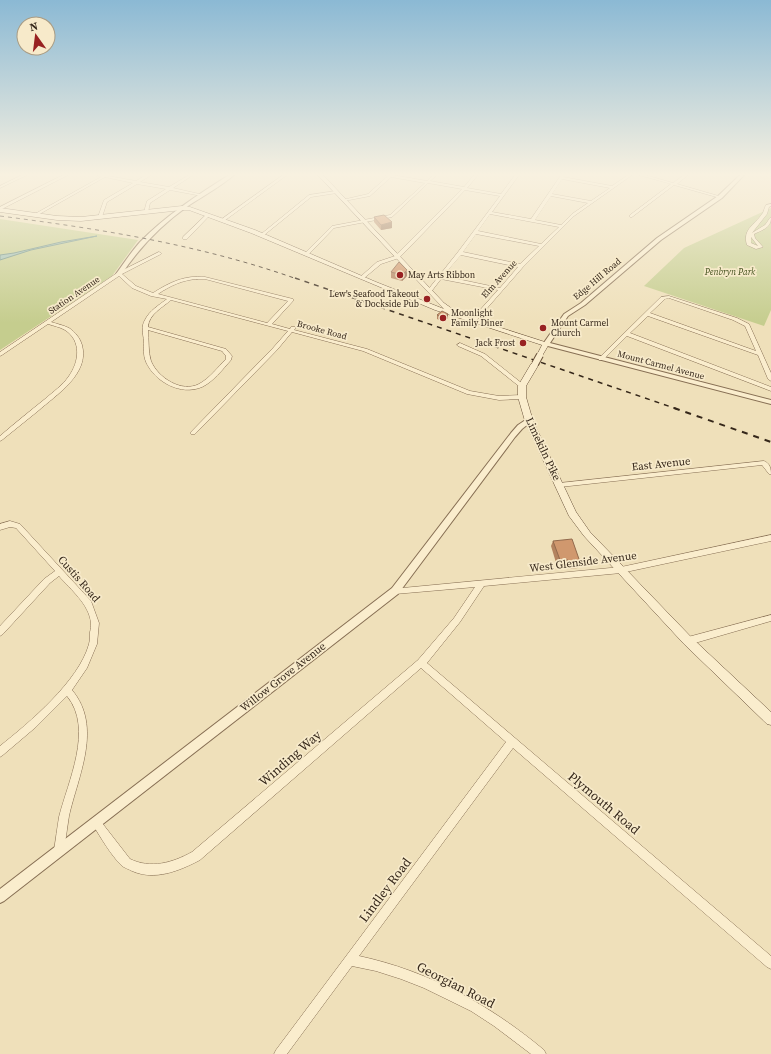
<svg xmlns="http://www.w3.org/2000/svg" width="771" height="1054" font-family="'Source Serif 4',serif">
<rect width="100%" height="100%" fill="#efe0ba"/>
<path fill="#c5cd8e" d="M771 208V310L764 326 644 286 684 248Z
M0 219 138 240 112 276 0 350Z"/>
<path fill="#9fc0b6" stroke="#678d84" d="M97 236 31 250 0 260V255L14 253 61 242Z"/>
<g fill="none" stroke-linecap="round" stroke-linejoin="round">
<g stroke="#876f54" stroke-width="1">
<path id="minor" d="M22 175H27L0 188V186Z
M63 175H68L0 210V207Z
M97 175H109L108 176 136 181 146 175H151L140 182 169 187 189 175H193L173 188 204 195 202 196 170 190 150 203 148 212 146 213 144 212 147 201 166 189 137 184 107 202 102 217 100 218 98 217 104 200 133 183 105 177 36 216 33 215 101 177Z
M283 175H287L224 221H222V219Z
M385 175H393L427 181 433 175H437L430 181 464 187 474 175H478L467 188 501 194 515 175H519L492 212 531 219 561 175H565L563 177 612 186 628 175H632L574 216 523 267 475 322 473 323 470 321 471 320 498 290 441 279 431 292 427 291 458 252 500 196 465 190 399 258 381 264 363 279 359 278 377 262 395 256 462 189 428 183 392 217 334 228 308 255 304 254 332 226 390 215 425 183 391 177 370 196 344 201 342 200 368 194 388 176ZM562 179 610 188 591 201 552 194ZM551 196 588 203 572 214 561 225 535 220ZM490 214 559 227 541 244 478 231ZM476 234 539 246 520 264 463 252ZM461 255 518 267 500 288 443 276Z
M639 175H645L673 183 684 175H688L677 184 722 197 720 198 674 185 632 217H630V215L671 184Z
M336 191 338 192 337 193 311 197 263 236 260 235 309 195Z
M771 204V206L769 207 767 214 752 233 765 225 770 218H771C771 228 762 230 754 234L755 238 763 247 756 249 747 245C742 229 755 225 762 214 764 212 764 208 766 205ZM751 237 758 246 751 243Z
M207 214 210 215 187 239H183V237Z
M159 252 161 253V254L122 274 136 286 153 293C170 282 185 275 205 277L293 299V301L272 324 290 329 291 327H295L296 328 294 330 367 349 470 391 499 396 522 395 525 397 522 399 499 400 467 394 363 351 292 332 277 350 195 434H191L190 433 191 432 273 348 288 331 171 300C162 308 149 314 148 327L226 349 232 356 231 360C223 369 213 382 202 387 181 396 155 382 146 362 143 355 144 348 144 341 143 334 141 326 145 320 149 311 159 305 167 299L151 296 132 288 119 276 51 322C57 324 63 325 69 328 75 332 80 338 82 345 90 374 56 395 38 411 26 421 14 430 2 440L0 441V436C15 423 30 411 45 399 53 392 63 385 69 376 79 362 82 341 65 330 60 327 54 326 48 324L2 355 0 356V352L117 273ZM197 279H205L288 301 267 323 158 294C170 286 182 280 197 279ZM148 330 222 351 226 356V359C218 367 210 378 199 384 182 393 158 378 151 361 148 352 149 340 148 330Z
M669 296 737 318 749 324 771 373V381L768 379 758 355 648 316 630 333 771 387V391L627 336 603 360H599V358L661 297ZM669 298 733 320 745 326 756 351 650 313 665 299Z
M460 343 485 354 524 385V387H520L481 356 458 346 457 345Z
M764 461C770 463 771 469 771 474H769L762 465 560 487 557 485 560 483Z
M10 521 20 524 91 601 99 623 97 644 87 668 72 690C103 727 78 776 69 816 67 827 66 839 64 850L63 854 59 855 55 854 54 850C56 839 57 828 59 817 68 781 94 729 67 696L36 727 3 755 0 757V746C29 723 79 681 89 644 90 640 90 636 90 632 91 629 91 626 91 623 89 604 71 590 59 576L50 583 3 634 0 636V626L44 579 55 571 16 528 10 527 0 530V524Z
M771 535V541L621 573 484 586 460 622 427 663 771 956V969L767 967 513 748 359 956C429 971 490 1005 544 1050L546 1054H531L494 1026 471 1011 424 988 401 979 376 971 352 966 287 1054H274L276 1050 506 742 421 668 200 860C179 871 155 881 132 871 129 869 124 868 121 865 111 855 101 838 93 825L91 822 93 819 96 817 99 819 130 859C151 869 172 863 192 852L418 660 454 618 475 587 395 594 392 593 391 591 392 589 621 567Z
M771 615V621L688 645 685 644 684 641 685 638 688 637Z"/>
</g>
<g stroke="#876f54" stroke-width="2">
<path id="tertiary" d="M229 175H234C220 187 203 196 188 206 161 225 139 248 121 275H117L116 274C124 263 131 252 140 242 166 215 198 195 229 175Z
M740 175H744L722 198 661 240 585 305 568 316 550 343 771 400V404L544 345 543 344 564 314 581 303 657 238 718 196Z
M527 419H531L532 421 522 429 515 437 398 594 4 901 0 903V889L392 588 511 433 518 425Z"/>
</g>
<g stroke="#685038" stroke-width="1">
<path id="secondary" d="M318 175H323L444 303 461 315 548 343 549 344 542 356 540 357 537 355 542 345 435 310 251 233 189 210H182L81 221 57 220 0 212V208L57 216 81 217 182 206 190 207 255 230 376 282 444 309Z
M535 362 539 364 526 386V397L533 421 576 512 590 532 692 638 771 712V725L767 724 684 644 584 536 569 516 525 421 518 397V386L531 364Z"/>
</g>
<use href="#minor" fill="#faedcd" fill-rule="evenodd"/>
<use href="#tertiary" fill="#faedcd" fill-rule="evenodd"/>
<use href="#secondary" fill="#faedcd" fill-rule="evenodd"/>
<path stroke="#35271a" stroke-width="1" stroke-dasharray="4 4" stroke-linecap="butt" d="M0 216C101 229 201 245 297 279"/>
<path stroke="#35271a" stroke-width="1.5" stroke-dasharray="5 5" stroke-linecap="butt" d="M295 278 677 409"/>
<path stroke="#35271a" stroke-width="2" stroke-dasharray="6 6" stroke-linecap="butt" d="M674 408 771 442"/>
<g stroke="#685038" stroke-width="8" stroke-linecap="butt">
<path id="secondary-bridge" d="M535 364 540 355"/>
</g>
<use href="#secondary-bridge" stroke="#faedcd" stroke-width="6"/>
</g>
<path fill="#b3835f" d="M374 217 392 222V228L381 230 374 222Z
M407 270V276L402 281 391 278V272Z
M437 315 448 318 444 322 437 319Z
M553 541 580 562 578 568 567 569 566 565 557 566 551 546Z"/>
<path fill="#926a4d" d="M392 222V228L381 230V225Z
M407 270V276L402 281V275Z
M448 314V318L444 322V318Z"/>
<path fill="#d0986e" stroke="#926a4d" d="M384 215 392 222 381 225 374 217Z
M399 262 407 270 402 275 391 272Z
M442 311 448 314 444 318 437 315Z
M572 539 580 562 570 563 568 560H560L553 541Z"/>
<linearGradient id="sky" x2="0" y2="1"><stop stop-color="#8bb9d4"/><stop offset="0.54" stop-color="#f8f1e0"/><stop offset="1" stop-color="#f8f1e0" stop-opacity="0"/></linearGradient>
<rect width="771" height="323" fill="url(#sky)"/>
<g fill="#982222" stroke="#f7eaca" stroke-width="1.5">
<circle cx="400" cy="275" r="4"/>
<circle cx="427" cy="299" r="4"/>
<circle cx="443" cy="318" r="4"/>
<circle cx="543" cy="328" r="4"/>
<circle cx="523" cy="343" r="4"/>
</g>
<g text-anchor="middle" dominant-baseline="central" stroke-width="3.5" stroke-linejoin="round" paint-order="stroke">
<g font-size="9" font-style="italic" fill="#45521f" stroke="#f7eaca">
<text x="730" y="272">Penbryn Park</text>
</g>
<g font-size="9" fill="#35271a" stroke="#f7eaca" text-anchor="start">
<text x="408" y="275">May Arts Ribbon</text>
<text x="419" y="294" text-anchor="end">Lew's Seafood Takeout<tspan x="419" dy="10">&amp; Dockside Pub</tspan></text>
<text x="451" y="313">Moonlight<tspan x="451" dy="10">Family Diner</tspan></text>
<text x="551" y="323">Mount Carmel<tspan x="551" dy="10">Church</tspan></text>
<text x="515" y="343" text-anchor="end">Jack Frost</text>
</g>
<g font-size="9" fill="#35271a" stroke="#f7eaca">
<text transform="translate(499 279) rotate(-48)">Elm Avenue</text>
<text transform="translate(597 279) rotate(-40)">Edge Hill Road</text>
<text transform="translate(74 295) rotate(-34)">Station Avenue</text>
<text transform="translate(322 330) rotate(15)">Brooke Road</text>
<text transform="translate(661 365) rotate(15)">Mount Carmel Avenue</text>
</g>
<g font-size="11" fill="#35271a" stroke="#f7eaca">
<text transform="translate(543 449) rotate(65)">Limekiln Pike</text>
<text transform="translate(661 464) rotate(-6)">East Avenue</text>
<text transform="translate(583 562) rotate(-7)">West Glenside Avenue</text>
<text transform="translate(79 579) rotate(49)">Custis Road</text>
<text transform="translate(283 677) rotate(-38)">Willow Grove Avenue</text>
</g>
<g font-size="13" fill="#35271a" stroke="#f7eaca">
<text transform="translate(290 758) rotate(-41)">Winding Way</text>
<text transform="translate(604 803) rotate(40)">Plymouth Road</text>
<text transform="translate(385 890) rotate(-53)">Lindley Road</text>
<text transform="translate(456 985) rotate(27)">Georgian Road</text>
</g>
</g>
<g transform="translate(36 36) rotate(346)"><circle r="19" fill="#f7eaca" stroke="#a99c84"/>
<path d="M0-3L7 15L0 10L-7 15Z" fill="#982222"/>
<text y="-6" font-size="11" font-weight="bold" text-anchor="middle" fill="#35271a">N</text>
</g>
</svg>
